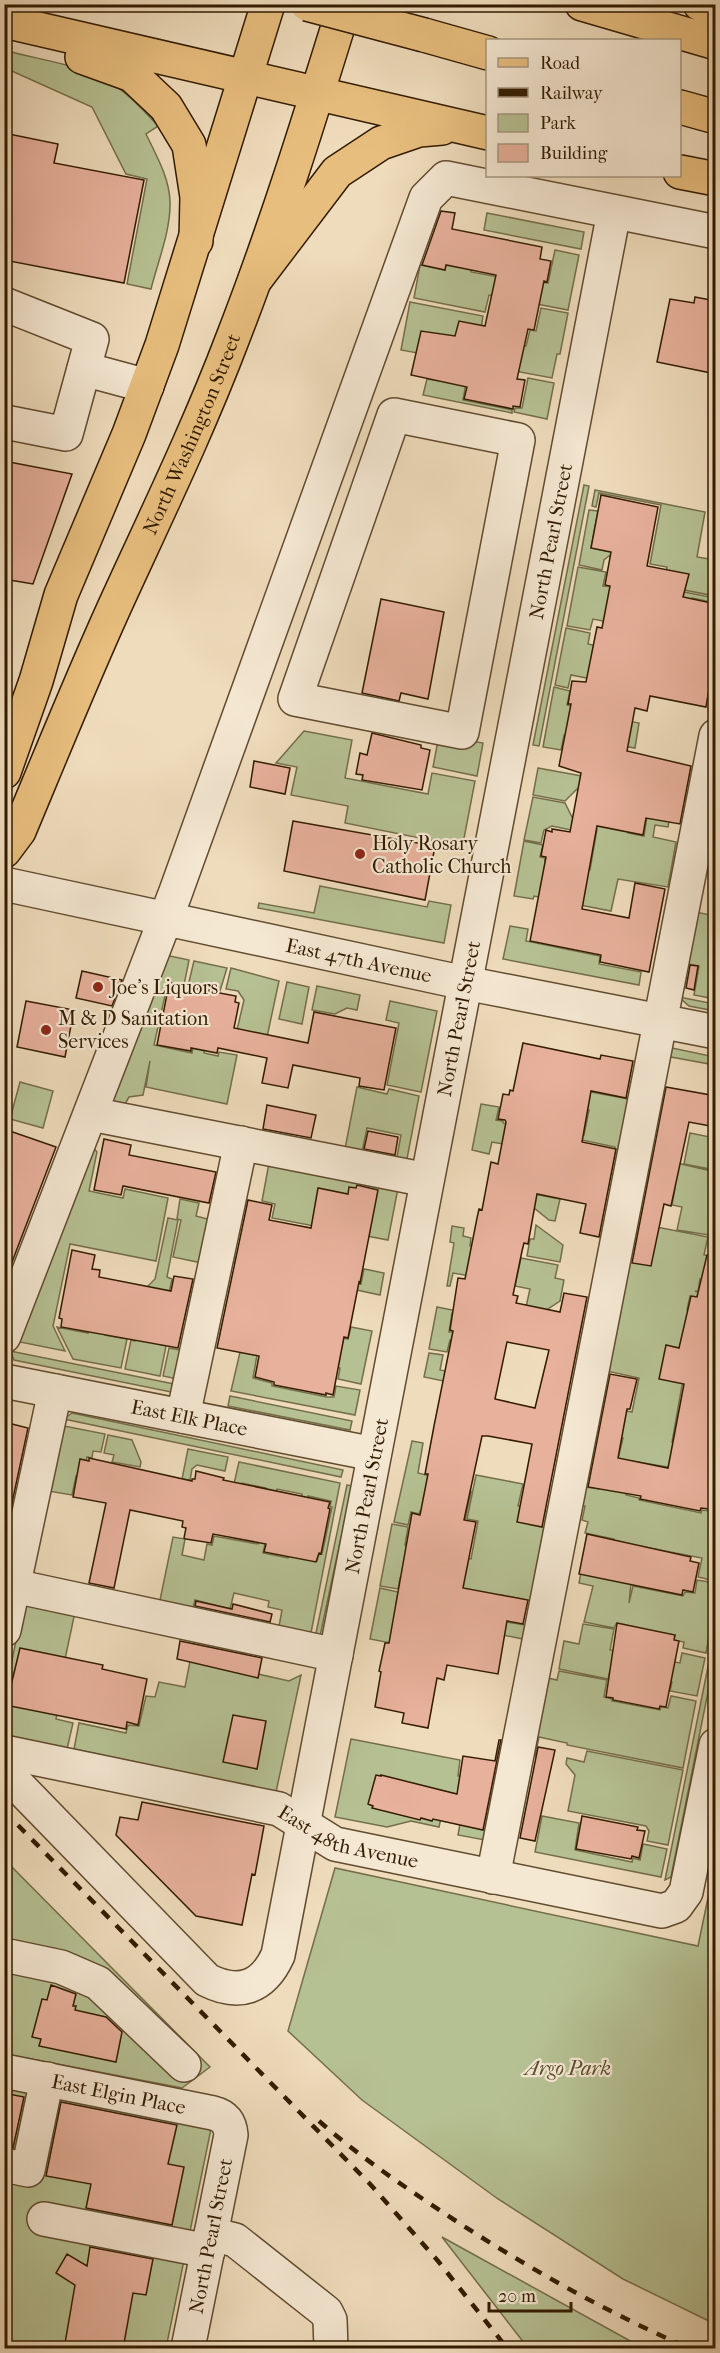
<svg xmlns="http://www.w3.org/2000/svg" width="720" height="2353" font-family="'IM FELL French Canon',serif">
<rect width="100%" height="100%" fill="#efdcbc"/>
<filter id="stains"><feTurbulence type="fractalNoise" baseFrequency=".00333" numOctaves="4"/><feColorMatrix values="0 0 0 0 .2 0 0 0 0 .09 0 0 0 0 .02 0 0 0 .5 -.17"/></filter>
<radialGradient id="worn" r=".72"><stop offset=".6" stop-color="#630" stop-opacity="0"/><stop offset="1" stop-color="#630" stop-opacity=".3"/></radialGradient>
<path fill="#b6c193" stroke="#746e4a" stroke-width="1.5" d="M4 50C35 59 81 65 107 80 127 92 143 109 158 126L146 134C156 155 169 177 170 201 171 230 158 261 151 289L127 284 147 179 126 174 92 107 5 68Z
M487 213 584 232 581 249 484 230Z
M555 250 579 255 568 310 489 295 485 312 414 298 420 265 445 270 447 260 472 265 471 272 537 284 538 281 548 283Z
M410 302 483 316 480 336 526 346 530 330 536 331 541 308 568 313 560 354H557L552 378 401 350Z
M442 367 468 372 463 400 512 410V413L423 395 427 379 439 381Z
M528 378 554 383 547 419 514 412 515 408H522Z
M584 485 589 486 539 746 533 745Z
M595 490 705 512 697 557 715 560V596L674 588 666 572 667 567 650 564 661 505 599 493 596 507 592 506Z
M589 510 598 511 591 548 648 560 647 564 609 556 604 560 602 570 579 565Z
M578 567 606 572 603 586 674 590 715 598V603L692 598 686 628 664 633 593 619 590 630 567 626Z
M566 628 590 633 588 644 597 646 642 689 571 675 568 688 555 685Z
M554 687 570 691 567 705 573 706V710L639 723 635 748 564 735 561 750 543 747Z
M304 731 352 740 345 778 428 794 432 773 475 781 462 849 440 845V842L345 823 348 806 291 795 297 767 276 763Z
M439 735 483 743 477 776 433 767Z
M538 768 691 796V800L674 796 668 827 655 825 653 837 676 842 668 887 618 879 611 911 534 896 533 899 514 896 524 841 543 845 540 857 545 858V862L590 870 597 829 595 835 552 826 544 830 541 843 524 840 533 797 565 803 572 817 628 828V833L644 836 649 803 577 789 565 801 533 795Z
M320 886 427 907 429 901 451 905 444 943 258 908 259 903 314 913Z
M691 911 715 916V999L694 995 699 966 678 962Z
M510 926 528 929 526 941 600 956 599 964 641 972 639 985 503 959Z
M156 953 189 960 184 985 168 982 154 1045 192 1053 193 1046 204 1049V1053L218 1056 219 1052 237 1055 227 1104 146 1087 150 1061 143 1095 129 1097 122 1109 101 1104Z
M194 961 227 968 220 991 209 989 208 993 201 992V989L188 986Z
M231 968 279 981 267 1037 237 1030 244 1000 238 991 226 989Z
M287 982 309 987 302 1024 279 1019Z
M317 986 360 995 357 1010 347 1008 335 1014 312 1010Z
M679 997 715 1004V1011L689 1006Z
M390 1001 437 1011 421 1092 387 1085 399 1023 386 1020Z
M672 1048 715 1057V1065L671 1057 666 1052Z
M20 1082 53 1091 43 1128 10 1119Z
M357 1087 387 1094 389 1089 419 1096 406 1164 396 1162 401 1135 367 1128 361 1157 344 1154Z
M570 1088 639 1101 624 1177 610 1174 615 1147 563 1136 564 1131 584 1135 589 1110 567 1105Z
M481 1104 499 1107 496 1120 503 1121V1123L539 1130 558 1154 492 1142 489 1154 472 1150Z
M690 1133 715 1138V1170L684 1164Z
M88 1141 97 1152 89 1191 123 1198 125 1189 168 1198 156 1261 70 1244 53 1326 65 1351 15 1341Z
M652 1157 715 1172V1229L711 1228 709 1235 677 1230 682 1207 672 1205 675 1188 647 1182Z
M270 1158 399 1183 388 1240 272 1218 275 1204 262 1201Z
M494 1186 560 1199 555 1221 549 1220 529 1204Z
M180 1199 199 1203 196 1216 211 1220 202 1263 173 1257 181 1220 177 1219Z
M168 1218 178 1220 167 1277 172 1279 158 1344 166 1346 160 1376 125 1369 131 1340 135 1341 136 1333 139 1334 148 1286 155 1279Z
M631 1222 708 1237 704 1255 710 1256 715 1282 700 1279 698 1291H695L698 1292 697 1297 690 1296 687 1310 695 1312 672 1442 679 1443 674 1468 618 1459 623 1438 590 1431 596 1405 632 1412 639 1378 602 1370Z
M536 1225 563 1245 560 1262 527 1256 530 1239H534Z
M452 1226 464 1228 463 1236 471 1238 470 1246 512 1254 507 1282 453 1273 450 1286H447L454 1243 450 1242Z
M233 1257 361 1284 364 1269 384 1273 380 1295 232 1263Z
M521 1258 558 1265 555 1278 564 1280 560 1301 548 1309 546 1320 524 1316 530 1289 515 1286Z
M98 1285 105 1335 127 1339 121 1368 73 1359 57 1327 88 1333Z
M437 1307 457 1311 452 1313 449 1332H453L457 1341 450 1340 447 1352 429 1349Z
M351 1327 372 1331 361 1384 338 1379 340 1368 332 1366 338 1337 348 1339Z
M169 1348 180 1350 182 1380 163 1376Z
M10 1351 179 1385 171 1392 14 1360Z
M240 1352 257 1355 253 1378 272 1383V1386L327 1397H334L336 1386 360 1390 355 1415 231 1391Z
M429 1353 443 1355 440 1370 494 1381 492 1391 424 1377Z
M230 1396 352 1421 350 1430 228 1406Z
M72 1413 343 1470 341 1477 64 1419Z
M64 1426 105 1434 101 1452 93 1451 92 1458 87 1457 83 1478 76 1476 72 1495 48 1491Z
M108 1435 132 1440 141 1462 140 1467 112 1462 114 1455 104 1453Z
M412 1441 423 1443 418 1473 430 1476 429 1483 471 1491 465 1520 420 1511 419 1514 411 1512 408 1525 394 1522Z
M188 1449 228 1457 225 1471 197 1465 192 1469 190 1480 182 1479Z
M586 1454 623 1461 626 1495 639 1498V1500L701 1513 702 1510 710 1511 715 1484V1581L698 1577 702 1558 639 1546 610 1563 614 1539 585 1533 588 1522 582 1520 585 1506 575 1504 579 1486 599 1489 602 1472 583 1469Z
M239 1462 340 1483 310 1638 278 1632 282 1610 268 1607 269 1601 234 1593 230 1609 195 1600 192 1612 159 1605 173 1537 185 1539 182 1555 204 1560 207 1544 212 1545 214 1536 258 1544 261 1528 268 1530 263 1553 288 1558 290 1555 317 1561 319 1554H322L332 1507H330L331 1501 308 1496 291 1547 302 1494 277 1489 275 1496 265 1495 266 1488 242 1483 240 1489 233 1488Z
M476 1475 523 1484 518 1506 549 1512 532 1601 501 1595 459 1594 415 1549 471 1559 478 1521 467 1519Z
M347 1485 352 1486 320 1636 315 1638Z
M392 1524 408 1527 405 1545 413 1546 408 1580 400 1578 398 1589 380 1586Z
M583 1562 631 1583 629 1603 633 1586 683 1596 685 1592 695 1593 697 1580 715 1583V1604L706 1653 683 1648 684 1642 674 1640 675 1635 616 1624 614 1628 584 1622 593 1586 579 1583Z
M380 1588 398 1592 396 1604 525 1625 523 1639 468 1628 462 1657 370 1639Z
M24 1601 75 1612 61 1678 64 1680 56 1719 73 1723 67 1749 5 1735V1695Z
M583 1624 614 1629 610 1650 680 1663 682 1653 705 1658 697 1696 670 1691 672 1682 666 1680 610 1670 608 1679 559 1669 564 1641 579 1644Z
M715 1632V1657L671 1877 665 1880Z
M195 1636 245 1646 242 1660 249 1672 289 1681 301 1675 276 1792 74 1749 79 1723 126 1733 128 1725 139 1726 146 1696 155 1697 159 1682 185 1687Z
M559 1671 607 1680 604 1697 612 1699V1701L660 1710 661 1707 668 1708 671 1696 696 1701 683 1768 567 1745V1743L539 1737 535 1756 524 1754 543 1677 557 1680Z
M351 1739 460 1760 458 1776 486 1781 490 1763 505 1766 490 1841 458 1835 465 1797 446 1794 439 1827 411 1821 387 1827 335 1817Z
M587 1751 683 1770 668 1845 647 1841 649 1831 646 1826 568 1811 575 1775 566 1764 567 1758 584 1762Z
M542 1816 579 1823 575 1850 632 1862 633 1858 640 1860 643 1844 667 1849 661 1877 535 1852Z
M4 1859 210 2067 182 2088 5 2054Z
M715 1864V2324L623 2279 498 2199 362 2100 288 2031 335 1868 698 1946Z
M4 2082 212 2124 166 2348H5Z
M442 2237 643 2348H528Z"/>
<path fill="#e8b19c" stroke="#321b00" stroke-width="1.5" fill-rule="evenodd" d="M4 133 58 144 54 163 144 180 124 283 4 260Z
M441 211 455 213 452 229 542 247 540 259 551 261 547 282 544 281 534 330 528 329 517 379 525 380 520 407 513 406V409L464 399 467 387 411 375 421 331 455 336 459 321 485 326 496 275 446 265 445 270 422 265Z
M695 297 716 301V374L657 362 670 299 694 303Z
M4 461 72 474 33 584 4 579Z
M601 495 658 507 647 566 689 574 683 597 716 604V645L706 707 650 696 647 711 635 708 627 751 691 766 680 824 646 818 643 835 597 826 582 909 629 918 635 883 665 889 649 972 600 962 601 955 530 941 546 857 541 856 546 830 552 832V829L570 832 581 773 559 766 571 704H568L572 681 586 682 597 627 602 628 610 586 605 585 611 552 591 548Z
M381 599 444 612 428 699 401 693 399 701 362 693Z
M372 733 421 745V748L430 750 422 790 362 780 363 775 356 774 360 753 367 755Z
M254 761 290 768 285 794 250 787Z
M293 821 435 846 425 900 284 871Z
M690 965 698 966 694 990 686 988Z
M82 971 122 980 112 1006 76 998Z
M172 984 236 996 235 1002 239 1003 234 1028 308 1043 314 1012 396 1028 384 1090 359 1086 360 1078 293 1065 288 1088 262 1083 267 1058 218 1048 217 1053 191 1048V1051L157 1045 168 989 171 990Z
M26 1001 74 1010 65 1057 17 1047Z
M523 1043 600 1059 601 1055 633 1061 626 1098 591 1091 582 1142 616 1149 599 1237 580 1233 586 1204 537 1194 528 1244 524 1243 522 1251 513 1295 518 1296 516 1303 560 1312 564 1293 587 1297 542 1527 517 1522 532 1444 488 1436H482L464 1520 476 1522 463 1588 528 1600 523 1624 507 1621 498 1674 447 1665 444 1680 437 1678 428 1728 402 1723 404 1713 375 1707 381 1672 379 1671 385 1643H389L412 1513 420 1515 428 1474H425L434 1426 453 1331 450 1330 458 1278 465 1279 477 1218 479 1209 482 1210 491 1162 498 1164 506 1122 505 1120 498 1119 503 1094 509 1095 510 1090 513 1091ZM507 1342 549 1350 535 1408 495 1399Z
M666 1087 716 1096V1127L689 1122 671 1206 664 1204 651 1266 632 1263Z
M267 1105 316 1115 311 1138 263 1129Z
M4 1129 56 1147 4 1283Z
M368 1131 398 1137 395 1155 364 1149Z
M104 1139 131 1145 129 1155 216 1172 209 1203 123 1186 121 1195 94 1190Z
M357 1185 378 1190 360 1283 359 1282 348 1338 344 1337 333 1395 326 1393V1395L274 1385V1382L255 1377 259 1356 217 1348 248 1200 272 1205 269 1220 311 1228 318 1188 348 1194 349 1187 356 1188Z
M72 1250 95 1255 92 1269 100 1270 99 1277 171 1291 174 1276 193 1279 178 1348 61 1327 62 1319 59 1318Z
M707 1255 716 1256V1477L709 1509 701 1508 700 1511 640 1499 641 1496 588 1487 610 1374 637 1379 630 1409H627L618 1458 668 1468 684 1384 659 1379 666 1345 679 1348 691 1296 697 1297Z
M4 1422 28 1428 6 1531 4 1530Z
M89 1458 192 1481V1479H195L196 1471 224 1478 223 1480 330 1502 328 1508 330 1509 321 1554 319 1553 316 1562 264 1552 266 1544 213 1534 211 1543 186 1539 184 1538 186 1528 182 1527 183 1521 130 1510 114 1588 89 1583 106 1503 73 1497 80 1459 89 1461Z
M587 1534 691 1557 690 1561 699 1563 693 1592 683 1590 682 1595 579 1574Z
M196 1601 232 1609 233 1604 272 1614 270 1622 195 1606Z
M617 1623 675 1635 674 1640 679 1641 666 1707 660 1706 659 1709 613 1700V1698L606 1697Z
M180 1641 262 1658 258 1678 177 1659Z
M20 1648 103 1665 102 1669 147 1679 138 1725 127 1722 126 1729 10 1706 11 1699 8 1698Z
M233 1715 266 1721 257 1769 223 1762Z
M499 1740H501L483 1830 433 1819 432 1821 421 1818 420 1820 372 1808 373 1806 368 1804 376 1775 381 1776V1775L457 1794 463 1756 495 1761Z
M538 1747 555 1750 535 1841 520 1838Z
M142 1802 264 1826 255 1875 252 1874 242 1925 196 1916 116 1835 120 1817 138 1820Z
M582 1816 638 1827 637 1830 645 1831 639 1858 632 1856 631 1859 576 1849Z
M51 1985 76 1994 73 2006H76L75 2010 106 2017 122 2032 116 2062 39 2046 41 2039 32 2037 42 1999 47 2000Z
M4 2093 24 2097 13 2148 4 2147Z
M61 2102 177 2125 168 2164 184 2167 172 2225 86 2208 91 2184 46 2176Z
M90 2247 153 2259 146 2295 133 2293 123 2349H64L75 2285 56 2273 67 2254 87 2266Z"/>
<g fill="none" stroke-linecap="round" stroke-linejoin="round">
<g stroke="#614b2f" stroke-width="36">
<g id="minor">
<path d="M4 304 92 339 66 434 5 422"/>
<path d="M84 369 147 386"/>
<path d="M394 415 518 440 462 732 295 699Z"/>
<path id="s1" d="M4 884 465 983 716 1032"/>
<path d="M91 1114 427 1180"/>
<path d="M4 1336 175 894 426 198 446 178 716 232"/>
<path id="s2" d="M4 1381 374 1454"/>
<path d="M183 1416 241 1143"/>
<path d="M14 1586 336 1655"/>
<path d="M4 1630 55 1391"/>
<path id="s3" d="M4 1752 279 1809 335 1844 662 1911 676 1906 686 1892 716 1745"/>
<path id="s4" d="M4 1771 207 1980C239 1996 263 1988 278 1955L614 212"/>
<path d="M493 1877 716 736"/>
<path d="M4 1955 61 1967 98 1983 184 2065"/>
<path id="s5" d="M4 2071 213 2113C225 2116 230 2123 231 2135L188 2348"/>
<path d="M4 2165 28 2170 47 2079"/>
<path d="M44 2219 208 2251"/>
<path d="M211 2234 235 2240 326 2312 330 2320 331 2348"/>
</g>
</g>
<g stroke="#321b00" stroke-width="36">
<g id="major">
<path d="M4 772 36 681 61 595 129 434 162 345 268 4"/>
<path id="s6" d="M4 851 19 831C50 757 80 683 113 610 154 520 197 432 232 340 275 230 310 117 345 4"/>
</g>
</g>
<g stroke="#321b00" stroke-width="36">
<path id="highway" d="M582 4 716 43
M700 4 716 9
M4 21 488 133
M424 35 488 53
M82 57 132 75 166 107 189 145 197 197 196 241
M680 107 716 117
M680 172 716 179
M255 280 337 172 381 143 419 130 442 128"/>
</g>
<use href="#minor" stroke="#f5e8d3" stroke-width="33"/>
<use href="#major" stroke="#e8be7e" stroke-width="33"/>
<use href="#highway" stroke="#e8be7e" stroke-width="33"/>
<path stroke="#321b00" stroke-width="4.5" stroke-dasharray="10 10" stroke-linecap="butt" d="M4 1811 370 2184 438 2261 507 2348
M319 2121C361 2158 409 2190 456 2221 530 2269 608 2313 689 2348"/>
<g stroke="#321b00" stroke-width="36" stroke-linecap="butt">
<path id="highway-bridge" d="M307 4 424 35"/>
</g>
<use href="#highway-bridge" stroke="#e8be7e" stroke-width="33"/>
</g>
<g fill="#8f2418" stroke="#f5e8d3" stroke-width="2">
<circle cx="360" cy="854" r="6"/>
<circle cx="98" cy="987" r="6"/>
<circle cx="46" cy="1030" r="6"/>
</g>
<g text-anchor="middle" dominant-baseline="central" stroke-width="4.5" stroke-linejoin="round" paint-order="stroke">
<g font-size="20" fill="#321b00" stroke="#f5e8d3">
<text stroke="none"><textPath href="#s6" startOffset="458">North Washington Street</textPath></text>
<text stroke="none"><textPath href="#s4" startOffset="1818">North Pearl Street</textPath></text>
<text stroke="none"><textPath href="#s1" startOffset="363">East 47th Avenue</textPath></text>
<text stroke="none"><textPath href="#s4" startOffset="1332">North Pearl Street</textPath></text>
<text stroke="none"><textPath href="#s2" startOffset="189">East Elk Place</textPath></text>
<text stroke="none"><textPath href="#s4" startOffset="846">North Pearl Street</textPath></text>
<text stroke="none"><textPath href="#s3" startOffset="357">East 48th Avenue</textPath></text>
<text stroke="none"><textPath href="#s5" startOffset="117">East Elgin Place</textPath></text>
<text transform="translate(211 2236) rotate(-79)">North Pearl Street</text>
</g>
<g font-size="20" fill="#321b00" stroke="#f5e8d3" text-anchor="start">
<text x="372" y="843">Holy Rosary<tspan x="372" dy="23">Catholic Church</tspan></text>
<text x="110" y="987">Joe's Liquors</text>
<text x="58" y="1018">M &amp; D Sanitation<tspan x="58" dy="23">Services</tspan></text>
</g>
<g font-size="20" font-style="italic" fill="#5a4d2c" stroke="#f5e8d3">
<text x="568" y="2068">Argo Park</text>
</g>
</g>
<rect width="720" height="2353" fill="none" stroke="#efdcbc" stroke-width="24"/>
<rect x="6" y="6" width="708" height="2341" fill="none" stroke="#321b00" stroke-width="3"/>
<rect x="12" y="12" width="696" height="2329" fill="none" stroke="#321b00" stroke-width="1.5"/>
<rect x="486" y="39" width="195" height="138" fill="#f5e8d3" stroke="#a7967f" stroke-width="1.5"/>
<rect x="498" y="58" width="30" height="9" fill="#e8be7e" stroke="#a7967f" stroke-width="1.5"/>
<text x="540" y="69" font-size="18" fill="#321b00">Road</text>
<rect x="498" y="88" width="30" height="9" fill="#321b00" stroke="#a7967f" stroke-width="1.5"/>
<text x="540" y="99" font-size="18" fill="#321b00">Railway</text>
<rect x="498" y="114" width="30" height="18" fill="#b6c193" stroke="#a7967f" stroke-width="1.5"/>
<text x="540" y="129" font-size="18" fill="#321b00">Park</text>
<rect x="498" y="144" width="30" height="18" fill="#e8b19c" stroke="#a7967f" stroke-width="1.5"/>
<text x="540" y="159" font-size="18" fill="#321b00">Building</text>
<path d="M489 2302v9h82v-9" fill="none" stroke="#321b00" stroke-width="3"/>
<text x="498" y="2302" font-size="18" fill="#321b00" stroke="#f5e8d3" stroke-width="4.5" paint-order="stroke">20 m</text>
<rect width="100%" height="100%" filter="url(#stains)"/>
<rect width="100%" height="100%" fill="url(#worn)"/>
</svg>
